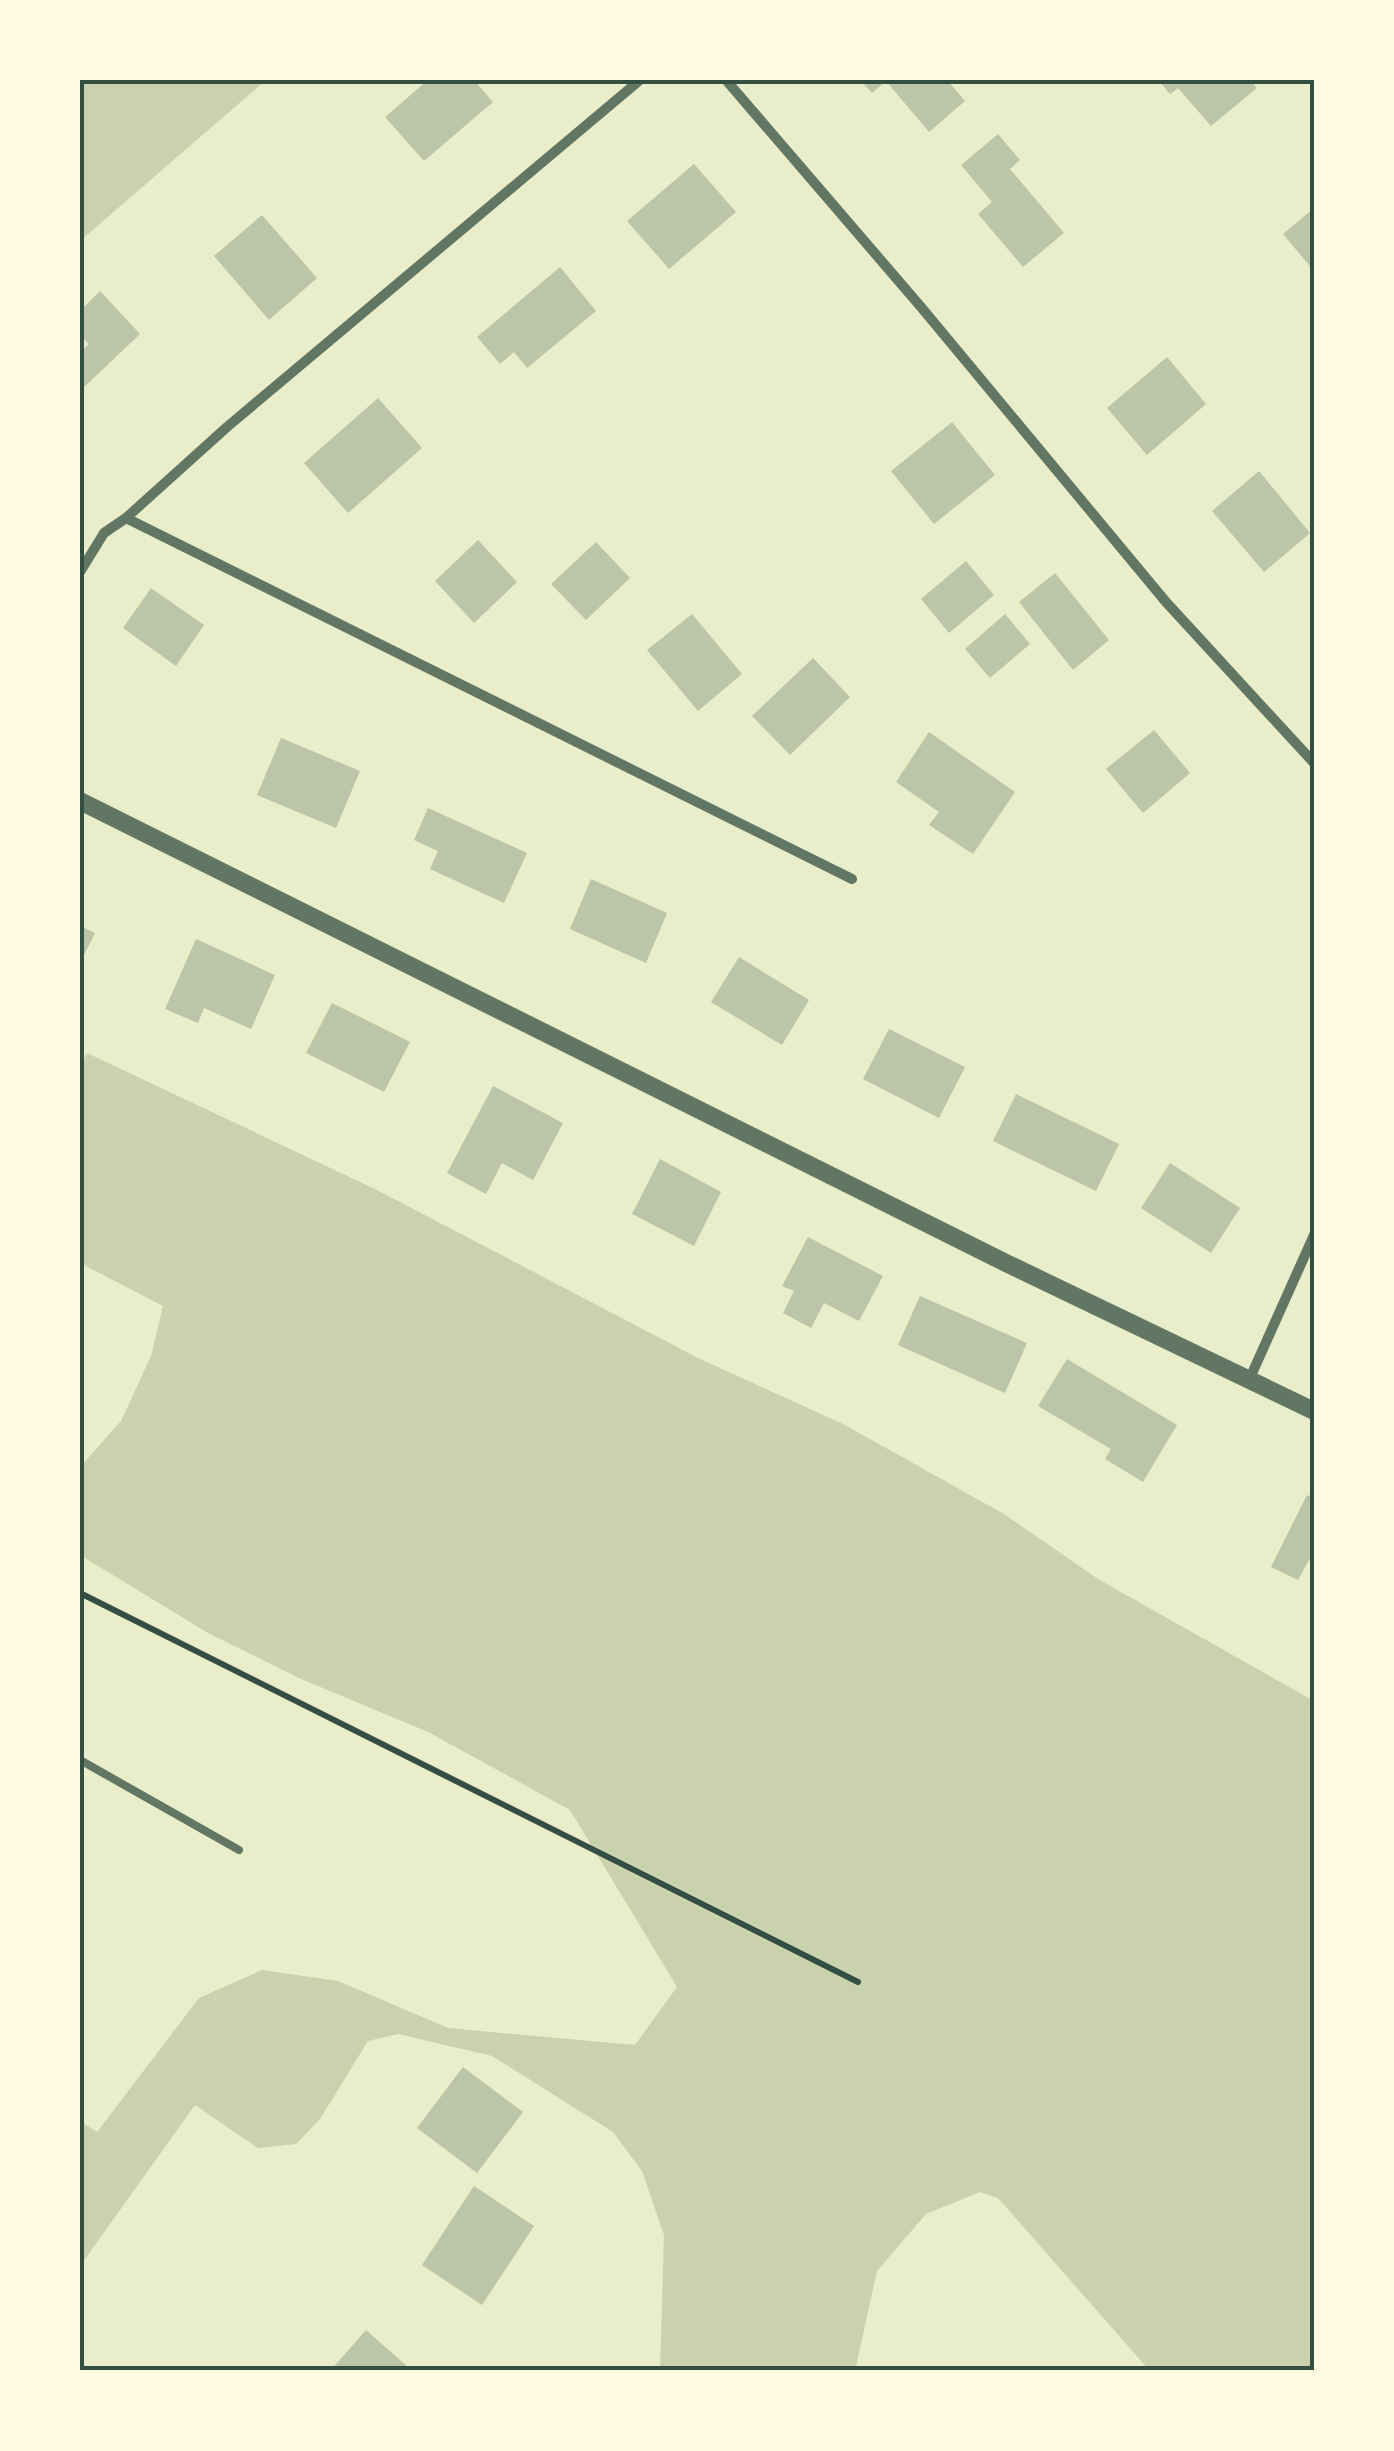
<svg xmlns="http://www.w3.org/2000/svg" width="1394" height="2451" font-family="Lora,serif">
<rect width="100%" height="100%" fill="#e9edc9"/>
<path fill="#cad2ad" d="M80 80H266L80 241Z
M87 1053 377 1190 700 1359 843 1424 1004 1514 1098 1579 1314 1701V2371H1150L998 2198 980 2192 926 2214 877 2271 855 2371H660L664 2235 642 2171 613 2132 492 2056 398 2034 368 2041 320 2119 296 2144 258 2148 195 2105 80 2266V2121L97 2132 199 1998 262 1970 338 1981 448 2028 635 2045 677 1987 570 1810 428 1732 299 1678 208 1633 80 1555V1467L121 1421 151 1356 163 1306 80 1263V1067Z"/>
<path fill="#bcc5a7" d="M428 80H474L493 102 424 161 385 117Z
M860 80H947L965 101 929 132 886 81 872 93Z
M1158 80H1250L1257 88 1211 126 1178 88 1170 94Z
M998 134 1020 160 1010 169 1064 233 1023 267 978 214 992 202 961 165Z
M694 164 736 212 669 269 627 221Z
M1314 208V271L1283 234Z
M262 215 317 278 269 320 214 256Z
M560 267 596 311 527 368 514 352 500 364 477 337Z
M100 291 140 334 80 391V352L89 344 80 335V311Z
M1167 357 1206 404 1147 455 1107 408Z
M378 398 422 448 348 513 304 463Z
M952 422 995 475 934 524 891 471Z
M1259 471 1310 533 1264 572 1212 511Z
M478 540 517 582 474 623 435 581Z
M596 542 630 578 586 620 551 584Z
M966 561 994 595 949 633 921 599Z
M1055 573 1109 640 1073 670 1019 602Z
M151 588 204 625 176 666 123 628Z
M692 614 742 674 698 711 647 650Z
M1005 614 1030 644 990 678 965 649Z
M813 658 850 697 790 755 752 716Z
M1154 730 1190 773 1143 813 1106 769Z
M929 732 1015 792 973 854 929 825 939 812 896 782Z
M281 738 360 771 336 828 257 795Z
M428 808 527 853 504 903 430 869 438 851 414 840Z
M591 879 667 913 646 963 570 929Z
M80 926 95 933 80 963Z
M196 939 275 975 251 1029 204 1008 198 1023 165 1009Z
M739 957 809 1000 782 1045 711 1002Z
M332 1003 410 1042 384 1092 306 1053Z
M889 1029 965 1067 939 1118 863 1079Z
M493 1086 563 1123 533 1180 502 1163 486 1194 447 1173Z
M1016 1094 1119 1144 1096 1191 993 1141Z
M660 1159 721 1192 694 1246 632 1214Z
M1170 1163 1240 1208 1211 1253 1141 1208Z
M808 1237 883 1276 859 1321 824 1303 811 1328 783 1313 794 1291 782 1286Z
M920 1296 1027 1343 1005 1393 898 1345Z
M1067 1359 1177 1425 1143 1482 1105 1459 1111 1449 1038 1406Z
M1307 1495 1314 1499V1563L1309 1560 1298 1580 1271 1567Z
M463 2067 523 2112 477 2173 417 2128Z
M474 2186 534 2226 482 2305 422 2265Z
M366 2330 409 2368 407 2371H330Z"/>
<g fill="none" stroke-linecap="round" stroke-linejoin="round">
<path stroke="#344e41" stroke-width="6" d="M80 1593 858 1982"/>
<path stroke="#617663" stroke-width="8" d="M80 1760 239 1850"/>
<path stroke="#617663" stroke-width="10" d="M726 80 921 307 1166 602 1314 763
M126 518 852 879
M80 572 104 533 126 518 227 427 640 80
M1250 1378 1314 1235"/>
<path stroke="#617663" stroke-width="18" d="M80 801 1008 1264 1314 1411"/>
</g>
<rect width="1394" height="2451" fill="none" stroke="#fefae0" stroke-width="165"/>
<rect x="82" y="82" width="1230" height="2286" fill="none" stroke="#344e41" stroke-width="4"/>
</svg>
